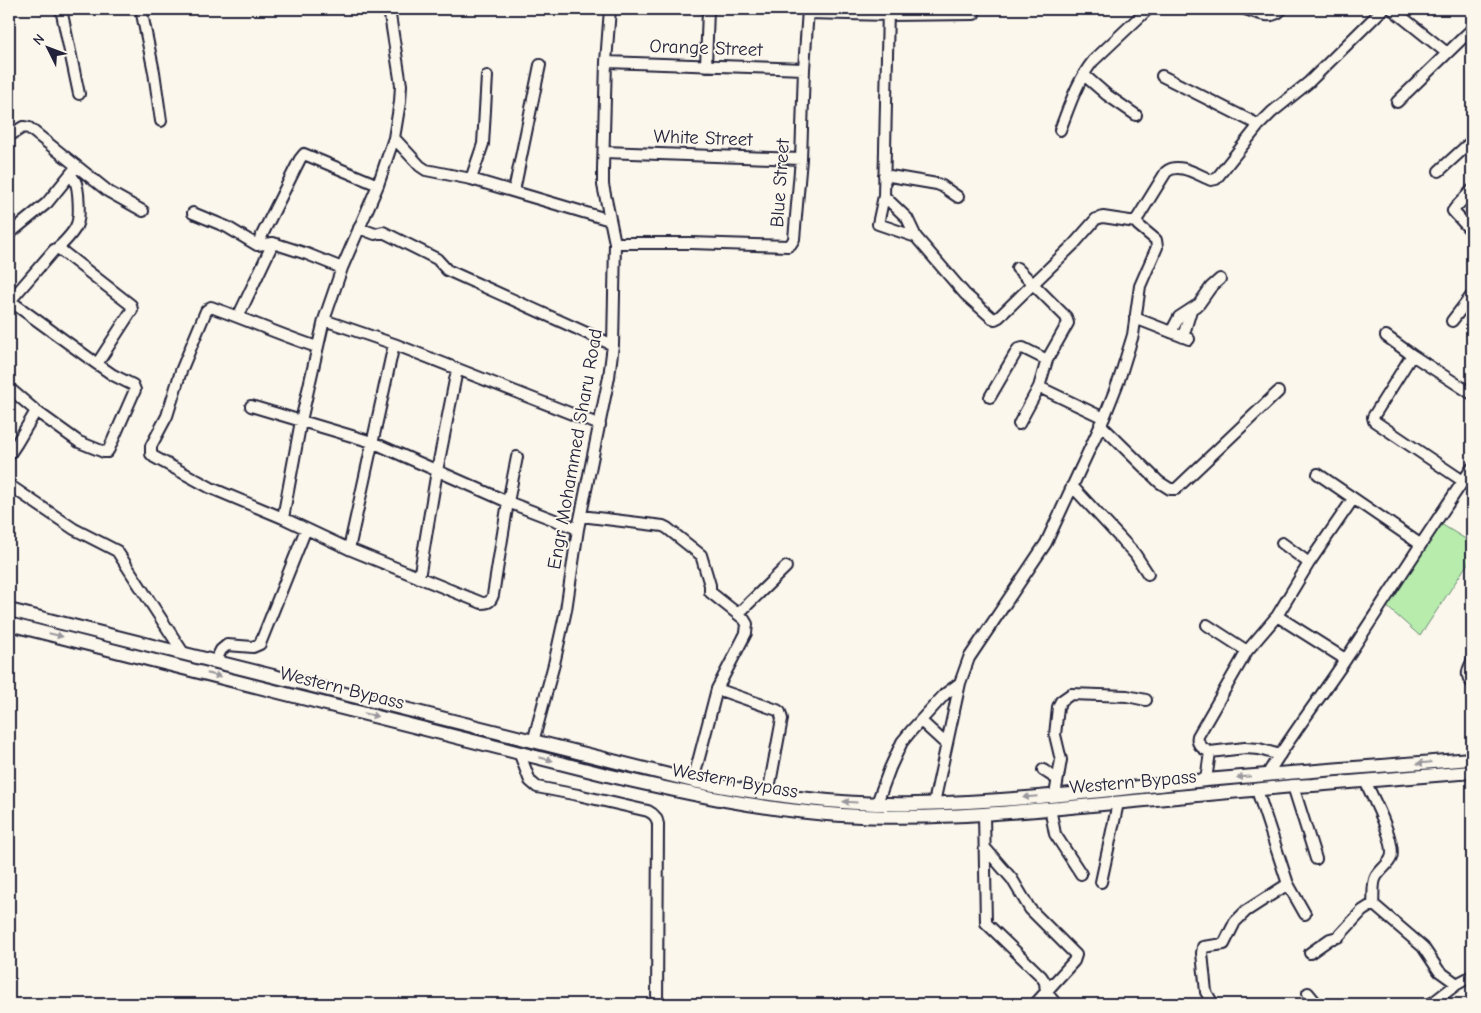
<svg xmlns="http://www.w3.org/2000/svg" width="1481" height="1013" font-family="'Comic Neue',sans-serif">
<rect width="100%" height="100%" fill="#fbf7ec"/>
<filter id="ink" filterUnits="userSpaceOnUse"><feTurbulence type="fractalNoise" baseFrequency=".02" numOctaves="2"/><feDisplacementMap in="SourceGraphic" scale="10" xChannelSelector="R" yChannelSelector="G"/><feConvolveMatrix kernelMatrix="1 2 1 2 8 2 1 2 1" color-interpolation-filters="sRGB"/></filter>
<g filter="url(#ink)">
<path fill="#b7ecad" stroke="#6c8774" d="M1441 524 1472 543V557L1420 636 1385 605Z"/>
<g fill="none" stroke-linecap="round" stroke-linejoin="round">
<g stroke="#22223b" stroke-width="14">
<path id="minor" d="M61 9 79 94
M141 9 154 72 161 121
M888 9 884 196 878 224 916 237
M1245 9C1259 13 1271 21 1282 9
M1392 9 1447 53
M808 13 888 15 974 14
M606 62 804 69
M706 66 708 9
M1084 75 1107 95 1136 115
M1162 76 1259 125
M1397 102 1472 29
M1060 130C1069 107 1077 81 1093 61L1148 9
M9 136 23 127 29 128 109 192 143 211
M394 138 420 166 426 170 471 179 610 220
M604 152 801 159
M1439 171 1472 141
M884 175 937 184 942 186 958 197
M471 179 483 144 487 76
M1472 190 1456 207 1453 211 1472 232
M514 191 540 65
M884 196 907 218 916 237 965 294 992 318 995 319 999 317 1074 244 1096 219 1103 217 1136 222
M193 213 227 227 257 245 273 243 307 254 342 268
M359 228 375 234 383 232 437 259 447 270 613 345
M9 234 47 203 73 171
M615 243H691L788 246 791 244 794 239 801 159 804 69 808 9
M257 245 300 159 304 154 378 185
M58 248 131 305 132 310 97 364
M1017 268 1066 317 1068 323 1047 360 1039 387 1019 424
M9 300 97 364 113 375 133 385 135 390 109 449 107 452H104L79 442 36 411 9 388
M10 301 54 250C61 247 75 231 77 224 80 217 79 188 75 181 74 179 72 177 70 175
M238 317 273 243
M1135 318 1189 339
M324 320 394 344 600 425
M1452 321 1472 295
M1171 332 1179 317 1199 304 1211 287 1220 279
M1386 336 1412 355
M1183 337 1191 310
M317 347C281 335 247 320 211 307L206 311 181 371 167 416 151 446V454L154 457 211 488 283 518 349 549 482 603C489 603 491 601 493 595L508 502 517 457
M1039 387 1104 418
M990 397 1018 349 1023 348 1047 360
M251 406 372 442 508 502 578 529
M1100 424 1159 482 1170 489H1176L1278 392
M9 455 17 443 36 411
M1318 474 1420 544
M1463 481 1374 421 1373 417 1412 355 1472 394
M9 485 74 529 117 551 184 654
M1072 486 1135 554 1148 574
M581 516 663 526 667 528 701 555 710 585V592L744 619 747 624 746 633 717 689 693 781
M283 518 301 421 324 320 342 268 378 185 394 138 400 102 401 85 389 9
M349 549 394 344
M1309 563 1353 499
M419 578 437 471 457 370
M738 614 786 567
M1277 616 1345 659
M1207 625 1247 651
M215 662 221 650 227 645 253 647 260 644 306 529
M1472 662C1468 670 1465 675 1472 683
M717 689 777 710 780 712 782 719 768 794
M921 721 946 744
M533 742 554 664 566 610 578 529 609 377 613 345 615 243 603 185V169L606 62 610 9
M519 752 530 781 537 787 578 795 648 811C654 814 657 817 658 824L657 1004
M1280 755 1259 749 1245 748 1210 752C1203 749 1196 744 1198 736L1247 651 1277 616 1309 563 1282 543
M1043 770 1057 779
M1267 775C1291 735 1320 698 1346 659 1388 595 1429 531 1472 468
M1206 780 1210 752
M1293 786 1316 859
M1257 790 1288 884 1305 914
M1055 795 1061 760 1055 735 1058 707 1061 701 1071 694 1127 696 1146 700
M877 803 890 768 902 742 911 731 945 694 960 683
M934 803 960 683 969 658 1046 543 1104 418 1119 380 1133 335 1140 286 1157 247 1156 240 1138 225 1137 219 1166 172C1178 161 1198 175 1211 180L1216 179 1259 125 1272 112 1308 83 1383 9
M1050 808 1055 834 1081 874
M984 814 986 923 1041 976 1045 982 1046 992 1056 1004
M986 849 1012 879 1030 909 1076 955 1074 961 1035 1004
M1101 882 1118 803
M1373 904 1423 947 1439 971 1457 984
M1310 953 1330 939 1338 937 1362 911 1373 904C1374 896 1372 884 1376 877 1380 870 1388 865 1391 858 1397 843 1372 796 1365 781
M1308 993 1317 1004
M1213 1004 1206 992 1202 953 1203 947 1224 944 1235 922 1246 911 1288 884
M1431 1004 1457 984 1472 976"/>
</g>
<g stroke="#22223b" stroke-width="16">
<path id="major" d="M9 610 693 781C766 795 841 806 916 804 1013 802 1109 790 1206 780 1294 772 1383 766 1472 759
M9 624 607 775C685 793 762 810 842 815 915 820 988 814 1060 808 1138 801 1216 794 1293 786L1313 785 1472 772"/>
</g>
<use href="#minor" stroke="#fbf7ec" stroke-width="10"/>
<use href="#major" stroke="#fbf7ec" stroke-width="12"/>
</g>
<defs><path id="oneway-solid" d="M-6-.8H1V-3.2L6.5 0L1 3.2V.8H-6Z" transform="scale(1.25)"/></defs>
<g fill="#99979c">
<use href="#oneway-solid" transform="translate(56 635) rotate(14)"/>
<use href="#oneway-solid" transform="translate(214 675) rotate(14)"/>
<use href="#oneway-solid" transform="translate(371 715) rotate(14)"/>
<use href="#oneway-solid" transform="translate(546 759) rotate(14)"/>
<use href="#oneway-solid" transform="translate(1424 763) rotate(175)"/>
<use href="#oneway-solid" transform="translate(1244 777) rotate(175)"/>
<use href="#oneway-solid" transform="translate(1030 797) rotate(175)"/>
<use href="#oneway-solid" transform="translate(850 802) rotate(-177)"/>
</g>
</g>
<g text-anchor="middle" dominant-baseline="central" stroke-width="4" stroke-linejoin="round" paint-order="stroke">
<g font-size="19" fill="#22223b" stroke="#fbf7ec">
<text transform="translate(706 48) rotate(2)">Orange Street</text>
<text transform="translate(703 138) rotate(2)">White Street</text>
<text transform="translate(780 183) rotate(-86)">Blue Street</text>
<text transform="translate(575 449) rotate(-80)">Engr Mohammed Sharu Road</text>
<text transform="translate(342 688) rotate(14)">Western Bypass</text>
<text transform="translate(735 781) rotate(10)">Western Bypass</text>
<text transform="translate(1133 782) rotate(-5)">Western Bypass</text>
</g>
</g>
<rect width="1481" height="1013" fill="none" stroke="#fbf7ec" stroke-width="30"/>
<rect x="15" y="15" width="1451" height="983" fill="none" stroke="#22223b" stroke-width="2" filter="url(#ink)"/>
<g transform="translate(48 48) rotate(312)" stroke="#fbf7ec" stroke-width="4" paint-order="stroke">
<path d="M0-4L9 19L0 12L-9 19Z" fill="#22223b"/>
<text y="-8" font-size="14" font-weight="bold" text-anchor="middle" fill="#22223b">N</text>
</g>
</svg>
